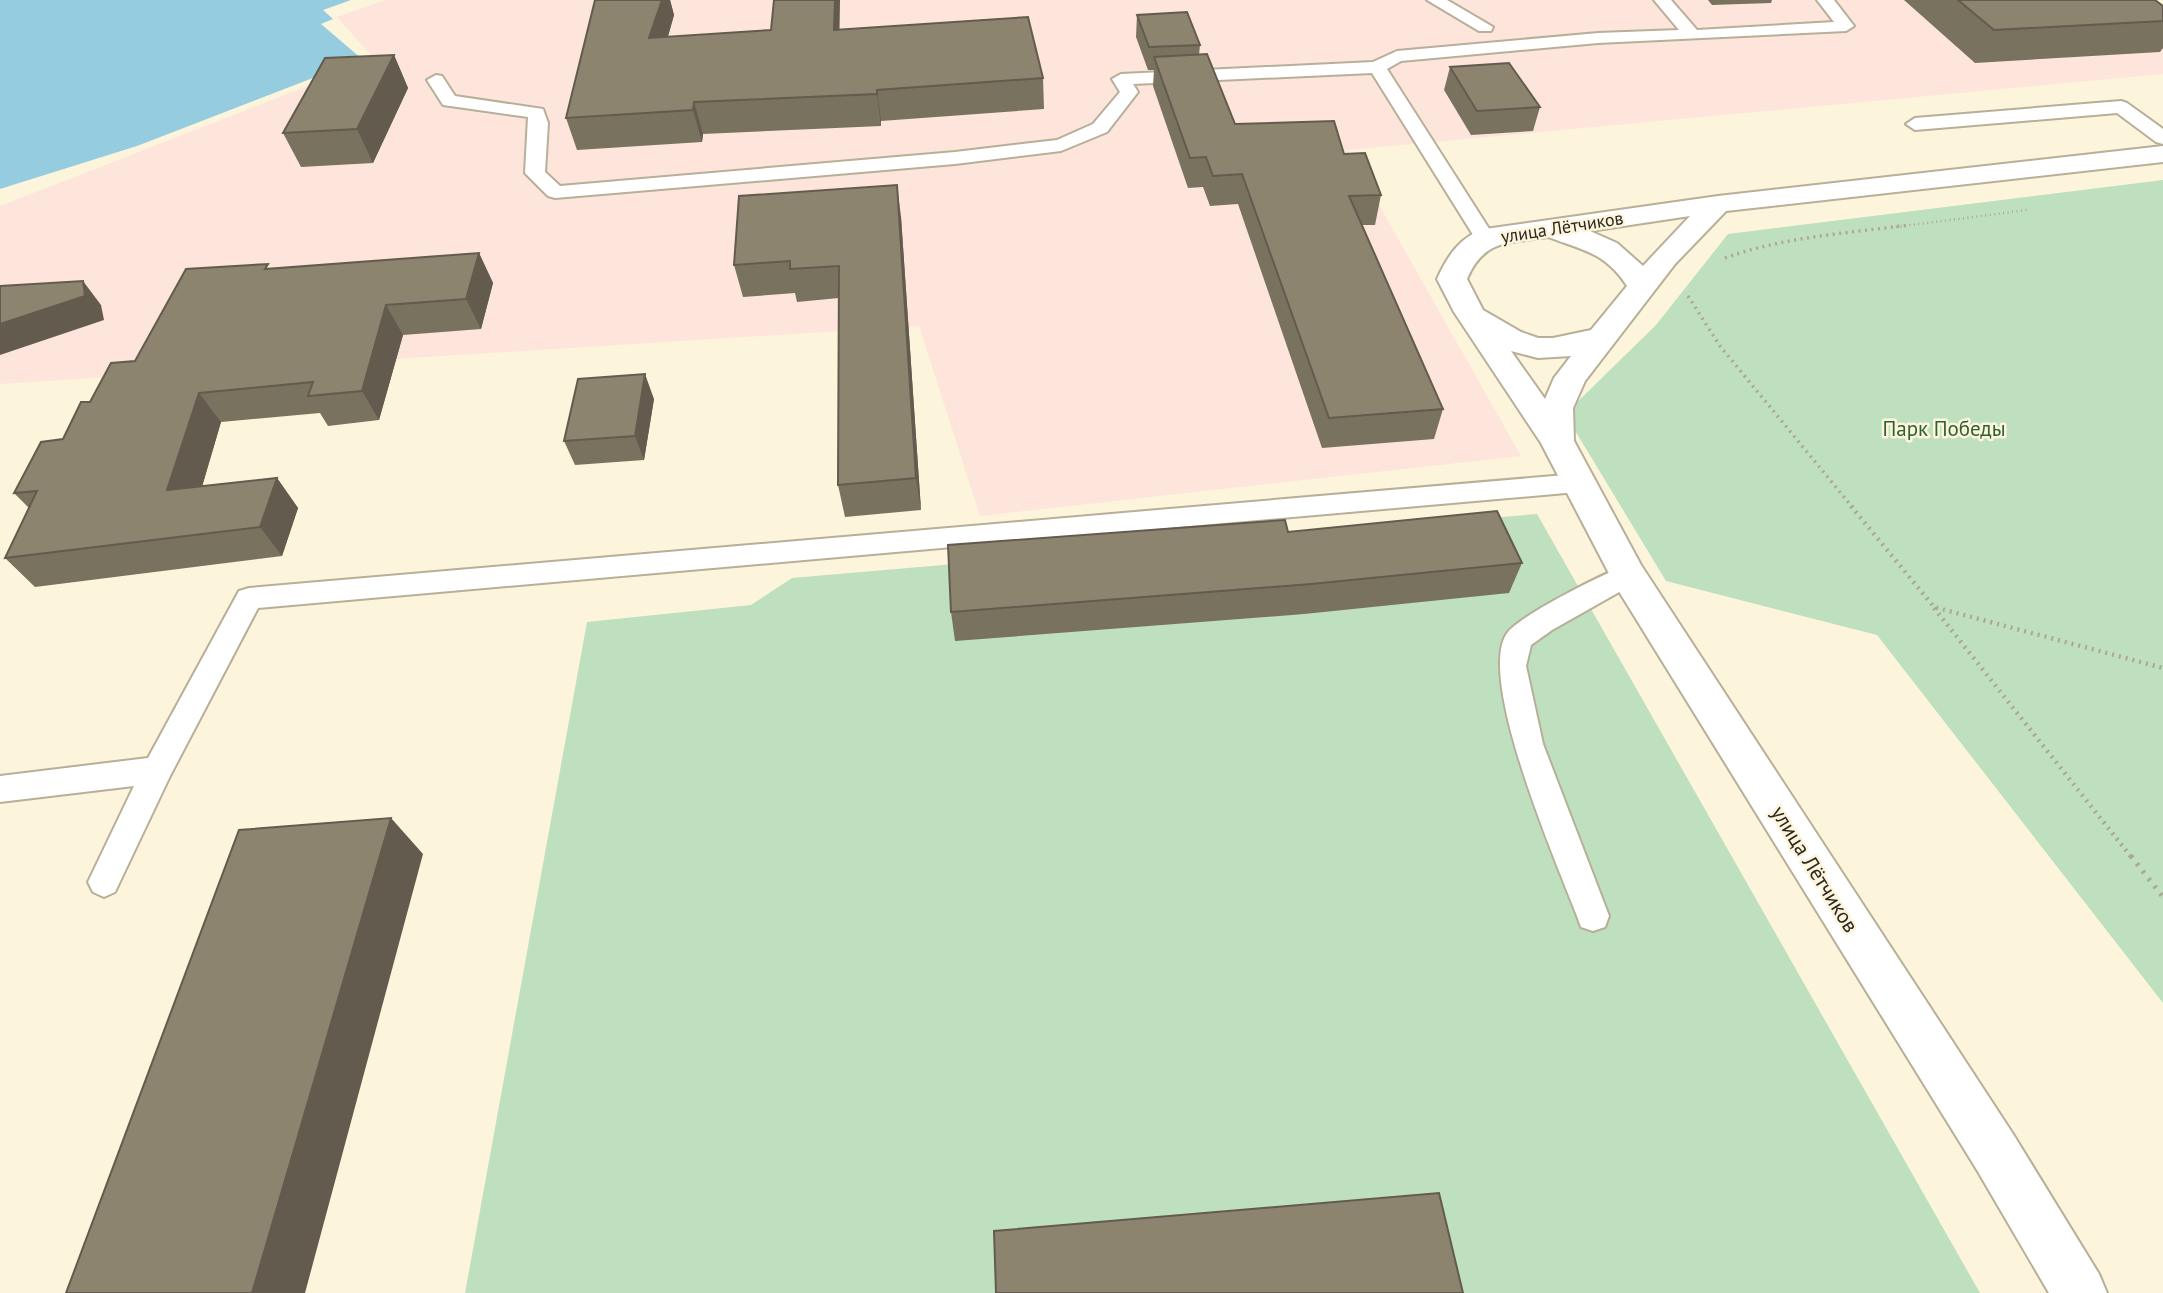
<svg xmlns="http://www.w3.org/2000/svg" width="2163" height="1293" font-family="'PT Sans',sans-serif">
<rect width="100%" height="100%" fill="#fdf4dc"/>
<path fill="#fde5db" d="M385 0H2108L2163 39V74L1348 150 1521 456 980 516 919 326 0 384V206L375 60 337 17Z"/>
<path fill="#bee0bf" d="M2163 180V1003L1877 635 1666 581 1565 414 1656 325 1728 234Z
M1537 514 1980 1293H465L587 622 751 605 792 578Z"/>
<path fill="#96ccdf" d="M0 0H351L323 10 333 19 321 24 362 59 137 146 0 189Z"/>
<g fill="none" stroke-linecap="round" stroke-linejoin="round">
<g stroke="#b8af99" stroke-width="4">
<path id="service" d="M1427 0H1447L1493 27 1491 31H1479Z
M1654 0H1671L1697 30 1834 22 1817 0H1834L1854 26 1846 31 1598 43 1401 61 1387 69 1495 238 1492 242H1478L1475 238 1372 73 1133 84 1138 92 1107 132 1061 151 955 164 555 198 548 196 525 173 528 117 443 105 427 80 436 75 442 76 455 96 543 109 548 123 545 172 560 186 955 152 1057 140 1093 124 1120 92 1112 79 1121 74 1373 62 1397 51 1598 33 1679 30Z
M2121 101 2127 103 2163 129V144L2156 142 2117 113 1915 130 1906 124 1915 118Z
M1577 474 1586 477 1590 483 1586 489 1577 492 258 608 170 776 115 892 104 897 93 892 88 882 134 786 0 802V776L148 758 239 591 249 588Z
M1628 565 1637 568 1641 575 1637 582 1552 630 1531 645 1526 666 1543 744 1609 916 1605 927 1593 931 1581 927 1577 916C1558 866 1474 674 1508 632 1521 615 1606 572 1628 565Z"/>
</g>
<g stroke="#b8af99" stroke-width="4">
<path id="secondary" d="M2163 146V162L1726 211 1675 264 1585 381 1573 408 1574 441 1641 565 2013 1134 2099 1274 2107 1293H2049L1977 1170 1615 585 1541 443 1454 312 1437 279C1447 257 1460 236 1485 229L1718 196ZM1690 216 1643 266 1617 243 1590 231ZM1548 237C1582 250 1605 252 1627 286L1591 330 1553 338H1538L1521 332 1483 310 1467 279C1484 239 1509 243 1548 237ZM1511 351 1538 358 1571 356 1554 378 1545 399Z"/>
</g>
<path stroke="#aea694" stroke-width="2.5" stroke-dasharray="1 3.5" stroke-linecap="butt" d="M1896 227 2027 210"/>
<path stroke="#aea694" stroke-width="3.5" stroke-dasharray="2 4.5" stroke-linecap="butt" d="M1725 258C1783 237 1848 233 1910 225
M1688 296 1720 346 1853 508"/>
<path stroke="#aea694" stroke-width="4.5" stroke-dasharray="2 5" stroke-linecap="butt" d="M1851 506 1934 607 2163 668
M1934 608 2132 858"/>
<path stroke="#aea694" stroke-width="5" stroke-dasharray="2.5 7" stroke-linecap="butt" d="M2131 856 2163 897"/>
<use href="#service" fill="#fff" fill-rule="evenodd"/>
<use href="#secondary" fill="#fff" fill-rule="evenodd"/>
</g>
<path fill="#79725f" d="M595 0H670L674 15 668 37 839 30 1043 78 1044 109 881 121V126L703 134 702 142 577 150 566 118Z
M1708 0H1772L1771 3 1712 5Z
M1904 0H2155L2163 6V48L2160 52 1975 63Z
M1137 15 1200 45 1199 55 1235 124 1344 154 1381 195 1375 225H1362L1443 409 1434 439 1322 448 1238 204 1210 206 1203 187 1188 188 1153 86 1154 70H1148L1136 37Z
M394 55 408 88 373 163 301 167 283 133Z
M1450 67 1540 107 1533 131 1471 135 1444 90Z
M901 217 921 510 845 517 838 485 839 298 797 302 795 293 743 297 734 265Z
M479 253 493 283 481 329 403 335 379 420 328 426 320 413 221 422 202 487 277 478 298 508 282 556 35 587 5 558 29 508 14 493 63 439 90 402 135 361 271 269Z
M654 399 644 460 575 465 564 441Z
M1288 532 1522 563 1509 593 1304 614 955 641 951 612Z"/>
<path fill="#635c4e" d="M662 0H670L674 15 658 69 649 38Z
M835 0H840L839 61 834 30Z
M394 55 408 88 373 163 357 129Z
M877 90 881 121V126L877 94Z
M694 102 703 134 702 142 693 110Z
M897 185 901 217 921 510 916 478Z
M479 253 493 283 481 329 466 299Z
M83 281 101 305 104 320 0 355V324Z
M386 305 403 335 379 420 362 391Z
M645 374 654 399 644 460 635 436Z
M199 393 221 422 192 520 167 490Z
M277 478 298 508 282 556 260 527Z
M391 818 423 854 305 1293H252Z"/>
<path fill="#8d846f" stroke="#635c4e" stroke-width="2" d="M595 0H662L649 38 771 30 774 0H835L834 30 1028 17 1043 78 877 90V94L694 102 693 110 566 118Z
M1958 0H2155L2163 6V21L1994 30Z
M1187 12 1200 45 1149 47 1137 15Z
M1207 54 1235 124 1334 121 1344 154 1365 153 1381 195 1349 196 1443 409 1329 418 1242 174 1213 176 1206 157 1190 158 1154 57Z
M394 55 357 129 283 133 325 58Z
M1509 63 1540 107 1477 111 1450 67Z
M897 185 916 478 838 485 839 266 790 269V261L734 265 739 196Z
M479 253 466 299 386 305 362 391 308 396 313 382 199 393 167 490 277 478 260 527 5 558 37 491 14 493 41 442 63 439 81 402H90L111 363 135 361 186 269 268 264 265 269Z
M83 281 85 296 0 324V286Z
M645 374 635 436 564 441 578 379Z
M1497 511 1522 563 1311 584 951 612 948 545 1285 520 1288 532Z
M391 818 252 1293H66L239 830Z
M1439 1193 1463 1293H996L994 1231Z"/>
<g text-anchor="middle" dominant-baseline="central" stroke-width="5" stroke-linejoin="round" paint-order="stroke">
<g font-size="18" fill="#2b271f" stroke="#fdf4dc">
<text transform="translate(1562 227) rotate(-9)">улица Лётчиков</text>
</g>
<g font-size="21" fill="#2e6133" stroke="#fdf4dc">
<text x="1944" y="428">Парк Победы</text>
</g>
<g font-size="21" fill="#2b271f" stroke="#fdf4dc">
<text transform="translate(1815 869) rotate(58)">улица Лётчиков</text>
</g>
</g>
</svg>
